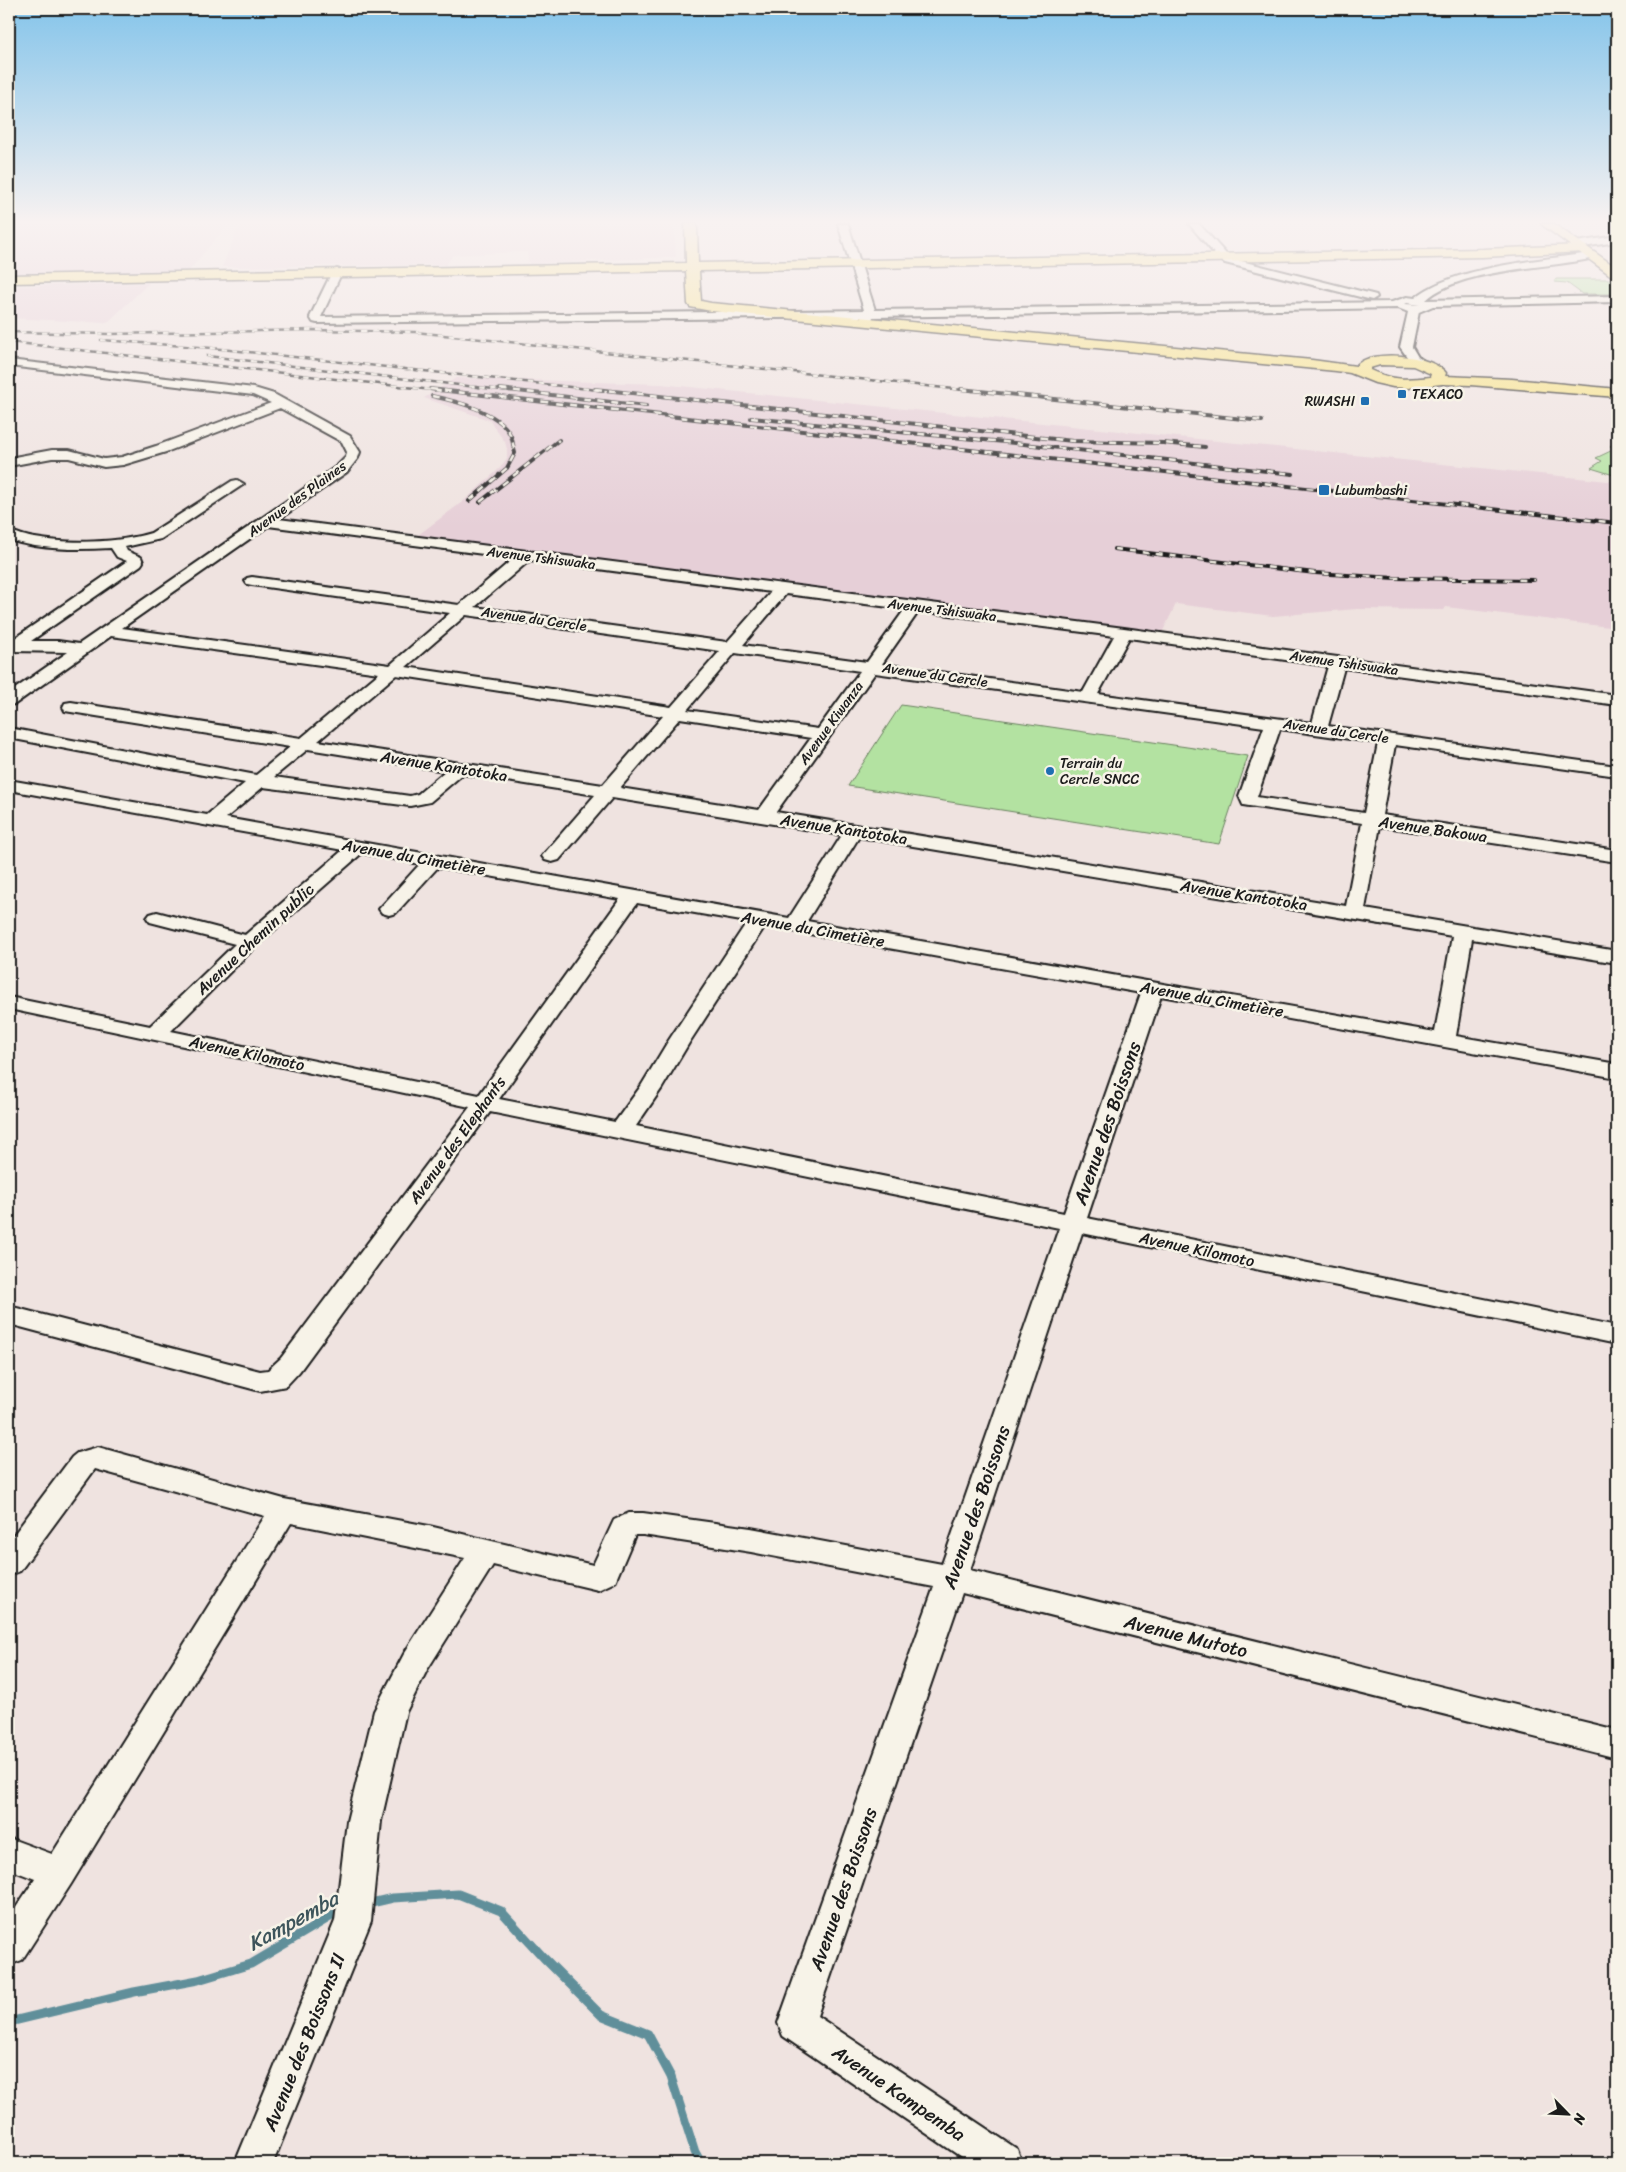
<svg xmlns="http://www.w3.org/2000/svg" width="1626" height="2172" font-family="Sriracha,sans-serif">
<rect width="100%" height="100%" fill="#efe3e0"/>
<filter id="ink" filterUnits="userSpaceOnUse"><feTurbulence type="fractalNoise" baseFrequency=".02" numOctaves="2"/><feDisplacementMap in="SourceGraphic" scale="10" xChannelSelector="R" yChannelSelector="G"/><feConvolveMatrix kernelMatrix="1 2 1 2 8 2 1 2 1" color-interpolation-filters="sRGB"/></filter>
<g filter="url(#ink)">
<path fill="#e6cfd7" d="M9 224H228L188 272 9 274Z
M244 224H674L676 257 529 264 527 252 453 255 446 265 222 267 237 231Z
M149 283 107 323 9 318V286Z
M456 378 661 384 1617 482V628L1446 607 1444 610 1357 609 1273 616 1176 604 1160 637 414 538 465 500 500 468 507 458V449L505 442 489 420 424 398Z"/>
<path fill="#b3e2a1" stroke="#687f5e" d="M1556 279H1610L1617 286V294H1582L1567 283 1554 282Z
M1617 442V476L1591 468 1602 461 1596 458 1617 448 1610 446Z
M901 705 1248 756 1219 844 848 786Z"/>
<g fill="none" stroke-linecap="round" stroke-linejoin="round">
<path stroke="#618f9a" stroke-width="9" d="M367 1904 393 1898 458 1894 501 1911 544 1958 601 2015 648 2034 671 2077 695 2152 701 2163
M9 2022 134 1992 198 1980 251 1964 342 1910"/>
<g stroke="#1c1c1c" stroke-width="4">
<path id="minor" d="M838 224H848L875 310 1392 302 1407 297 1415 298C1450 267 1542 260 1590 253L1594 254V258C1547 269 1461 268 1426 300L1617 296V302L1433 306 1419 312 1412 347 1418 357 1430 365 1424 368 1410 361 1400 347 1408 312 1398 308 873 317 871 323H863L861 317 317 323 313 322 310 317 332 272 337 269 342 272 321 317 864 310ZM1407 303 1420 305 1405 304Z
M1189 224H1199L1226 254 1233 259 1376 295 1377 297 1372 300 1225 263 1218 258Z
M1617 236V242L1576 248 1571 245 1576 242Z
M9 360 254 388 274 394 350 436 360 452 358 458 347 472 279 519 1124 628 1617 695V705L1344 668 1328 726 1617 766V776L1395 745 1382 815 1617 850V862L1380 826 1365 909 1617 951V963L1472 939 1456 1036 1617 1064V1078L1161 996 1087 1218 1617 1326V1344L1082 1233 970 1570 1617 1730V1758L962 1593 817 2016 1017 2149 1022 2163H970L783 2036 778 2023 934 1587 751 1552 643 1535H635L615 1582 598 1590 493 1565 427 1670 406 1712 381 1821 371 1921 273 2163H235L335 1921 347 1821 374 1711 405 1652 465 1558 291 1523 71 1884 22 1960 9 1965V1918L35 1879 9 1869V1838L52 1854 265 1516 95 1469 20 1571 9 1575V1541L72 1457 77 1453 98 1447 284 1499 429 1526 593 1565 614 1520 629 1513H643L751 1528 942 1564 1059 1228 490 1112 299 1372 286 1386 260 1391 9 1324V1306L260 1371 268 1370 281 1358 470 1107 9 1009V997L150 1026 235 944 150 922 147 918 150 914 157 912 245 935 343 850 9 790V780L207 815 245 783 9 738V728L256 775 290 747 71 712 65 711 63 707 65 703 71 702 301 738 379 673 111 636 15 704 9 705V693L68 652 12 651 9 650V642L127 561 117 557 111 548C76 550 42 550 9 540V531C18 533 26 537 35 538 67 544 120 543 151 533L232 481 237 480 244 484 161 539 125 547 127 551 141 557 143 562 141 565 31 641H58L79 644 337 466 346 457 347 452 342 442 280 408 166 452 123 465 104 467 69 458H52L9 466V458L52 450H69L104 459 122 457 156 446 271 403 253 395 9 366ZM268 526 514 558 459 605 252 577 247 578 245 581 247 584 252 585 450 613 390 665 122 628ZM530 560 771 592 727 642 475 607ZM786 594 905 609 867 662 743 645ZM919 611 1114 636 1083 692 882 664ZM466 615 720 651 671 707 406 667ZM1129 638 1328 666 1312 723 1098 694ZM735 653 860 671 818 729 687 710ZM875 673 1264 727 1239 796 1243 805 1249 806 1362 823 1346 906 776 812ZM396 675 663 716 603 785 318 741ZM680 718 811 738 759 810 620 788ZM1280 729 1378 743 1364 813 1257 797ZM308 749 445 771 418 794 410 796 274 777ZM463 774 595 795 542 856 545 860 552 862 559 860 612 798 842 835 789 918 226 818 263 787 410 806 430 802ZM859 837 1452 936 1435 1032 807 921ZM362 853 420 864 379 909 382 913 389 915 396 913 438 867 620 899 479 1095 171 1031 256 946ZM637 903 747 922 667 1043 641 1086 615 1122 499 1099ZM765 926 1141 993 1064 1213 636 1126 662 1088 689 1043Z"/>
</g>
<g stroke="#1c1c1c" stroke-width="3">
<path id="major" d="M685 224H697L698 263 1483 249 1581 245 1587 249 1585 252 1483 257 699 271 701 301 711 303 1312 360 1356 366C1370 348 1433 355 1446 373L1445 376 1512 379 1617 389V397L1470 385 1442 384 1408 388 1393 387 1375 383 1350 373 1336 371 711 311 690 307 688 304 686 271 9 283V275L686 263ZM1380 365 1413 366 1431 374 1430 377C1405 380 1392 380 1370 370V368Z"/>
</g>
<g stroke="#1c1c1c" stroke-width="3">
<path id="highway" d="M1541 224H1554L1617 268V278L1613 277Z"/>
</g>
<use href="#minor" fill="#f7f3e8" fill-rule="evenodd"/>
<use href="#major" fill="#f7e281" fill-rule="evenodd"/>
<use href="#highway" fill="#f7e281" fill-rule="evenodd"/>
<g stroke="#1c1c1c" stroke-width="2.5">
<path id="rail-far1" d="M9 332 110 334 313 330 415 332 973 391
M101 340 212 348 607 391
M9 342 441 391
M207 356 511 391"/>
</g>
<g stroke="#1c1c1c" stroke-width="4">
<path id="rail" d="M430 389 1617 523
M500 389 646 406
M595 389 1073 441 1163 443 1205 447
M961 389 1262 421
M432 396C455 401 498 411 510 434 513 439 513 447 515 453L507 468 469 501
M751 418 1005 442 1293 474
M480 502 559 440
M1114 549 1315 573 1395 578 1534 580"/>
</g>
<use href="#rail-far1" stroke="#f7f3e8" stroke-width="2" stroke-dasharray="5.5" stroke-linecap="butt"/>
<use href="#rail" stroke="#f7f3e8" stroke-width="2.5" stroke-dasharray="7" stroke-linecap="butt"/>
</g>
</g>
<linearGradient id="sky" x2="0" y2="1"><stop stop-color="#84c4ea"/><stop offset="0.42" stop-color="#f8f2f1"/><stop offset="1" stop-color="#f8f2f1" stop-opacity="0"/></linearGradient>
<rect width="1626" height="528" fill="url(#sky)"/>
<g fill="#1f6fb2" stroke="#f7f3e8" stroke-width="2">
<rect x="1397" y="389" width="10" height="10" rx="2.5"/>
<rect x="1360" y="396" width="10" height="10" rx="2.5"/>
<rect x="1318" y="484" width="12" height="12" rx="2.5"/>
<circle cx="1050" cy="771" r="5"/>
</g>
<g text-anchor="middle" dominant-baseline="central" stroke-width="5" stroke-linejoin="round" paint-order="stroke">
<g font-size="14" fill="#1c1c1c" stroke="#f7f3e8" text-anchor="start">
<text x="1412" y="394">TEXACO</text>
<text x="1355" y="401" text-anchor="end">RWASHI</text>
<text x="1335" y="490">Lubumbashi</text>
<text x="1060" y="763">Terrain du<tspan x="1060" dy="16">Cercle SNCC</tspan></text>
</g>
<g font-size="14" fill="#1c1c1c" stroke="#f7f3e8">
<text transform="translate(297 499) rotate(-36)">Avenue des Plaines</text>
<text transform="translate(541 558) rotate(7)">Avenue Tshiswaka</text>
<text transform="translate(942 610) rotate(7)">Avenue Tshiswaka</text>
<text transform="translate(534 619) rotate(8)">Avenue du Cercle</text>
<text transform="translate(1344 663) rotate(8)">Avenue Tshiswaka</text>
<text transform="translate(935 675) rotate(8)">Avenue du Cercle</text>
<text transform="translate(831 723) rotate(-54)">Avenue Kiwanza</text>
<text transform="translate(1336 731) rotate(8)">Avenue du Cercle</text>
</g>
<g font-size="16" fill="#1c1c1c" stroke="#f7f3e8">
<text transform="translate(444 766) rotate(9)">Avenue Kantotoka</text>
<text transform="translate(844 829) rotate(9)">Avenue Kantotoka</text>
<text transform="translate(1433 829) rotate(8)">Avenue Bakowa</text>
<text transform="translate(414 857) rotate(10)">Avenue du Cimetière</text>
<text transform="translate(1244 895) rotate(9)">Avenue Kantotoka</text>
<text transform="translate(813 929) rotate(10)">Avenue du Cimetière</text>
<text transform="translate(255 939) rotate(-43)">Avenue Chemin public</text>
<text transform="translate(1212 999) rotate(10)">Avenue du Cimetière</text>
<text transform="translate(247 1053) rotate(12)">Avenue Kilomoto</text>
<text transform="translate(457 1140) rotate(-54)">Avenue des Elephants</text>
<text transform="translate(1197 1249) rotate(12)">Avenue Kilomoto</text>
</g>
<g font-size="19" fill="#1c1c1c" stroke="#f7f3e8">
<text transform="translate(1107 1123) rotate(-71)">Avenue des Boissons</text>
<text transform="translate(976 1507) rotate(-71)">Avenue des Boissons</text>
<text transform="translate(1186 1636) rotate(14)">Avenue Mutoto</text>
<text transform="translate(843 1889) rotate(-71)">Avenue des Boissons</text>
<text transform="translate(304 2042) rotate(-68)">Avenue des Boissons II</text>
<text transform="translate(899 2093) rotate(34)">Avenue Kampemba</text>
</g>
<g font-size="21" font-style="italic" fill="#3e555b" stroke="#f7f3e8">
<text transform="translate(293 1921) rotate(-29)">Kampemba</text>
</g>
</g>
<rect width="1626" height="2172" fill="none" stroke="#f7f3e8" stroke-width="30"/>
<rect x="15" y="15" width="1596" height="2142" fill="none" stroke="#1c1c1c" stroke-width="2" filter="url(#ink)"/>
<g transform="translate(1568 2114) rotate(114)" stroke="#f7f3e8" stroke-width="4" paint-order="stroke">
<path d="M0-4L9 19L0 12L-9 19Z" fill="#1c1c1c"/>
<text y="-8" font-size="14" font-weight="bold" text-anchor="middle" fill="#1c1c1c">N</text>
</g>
</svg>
